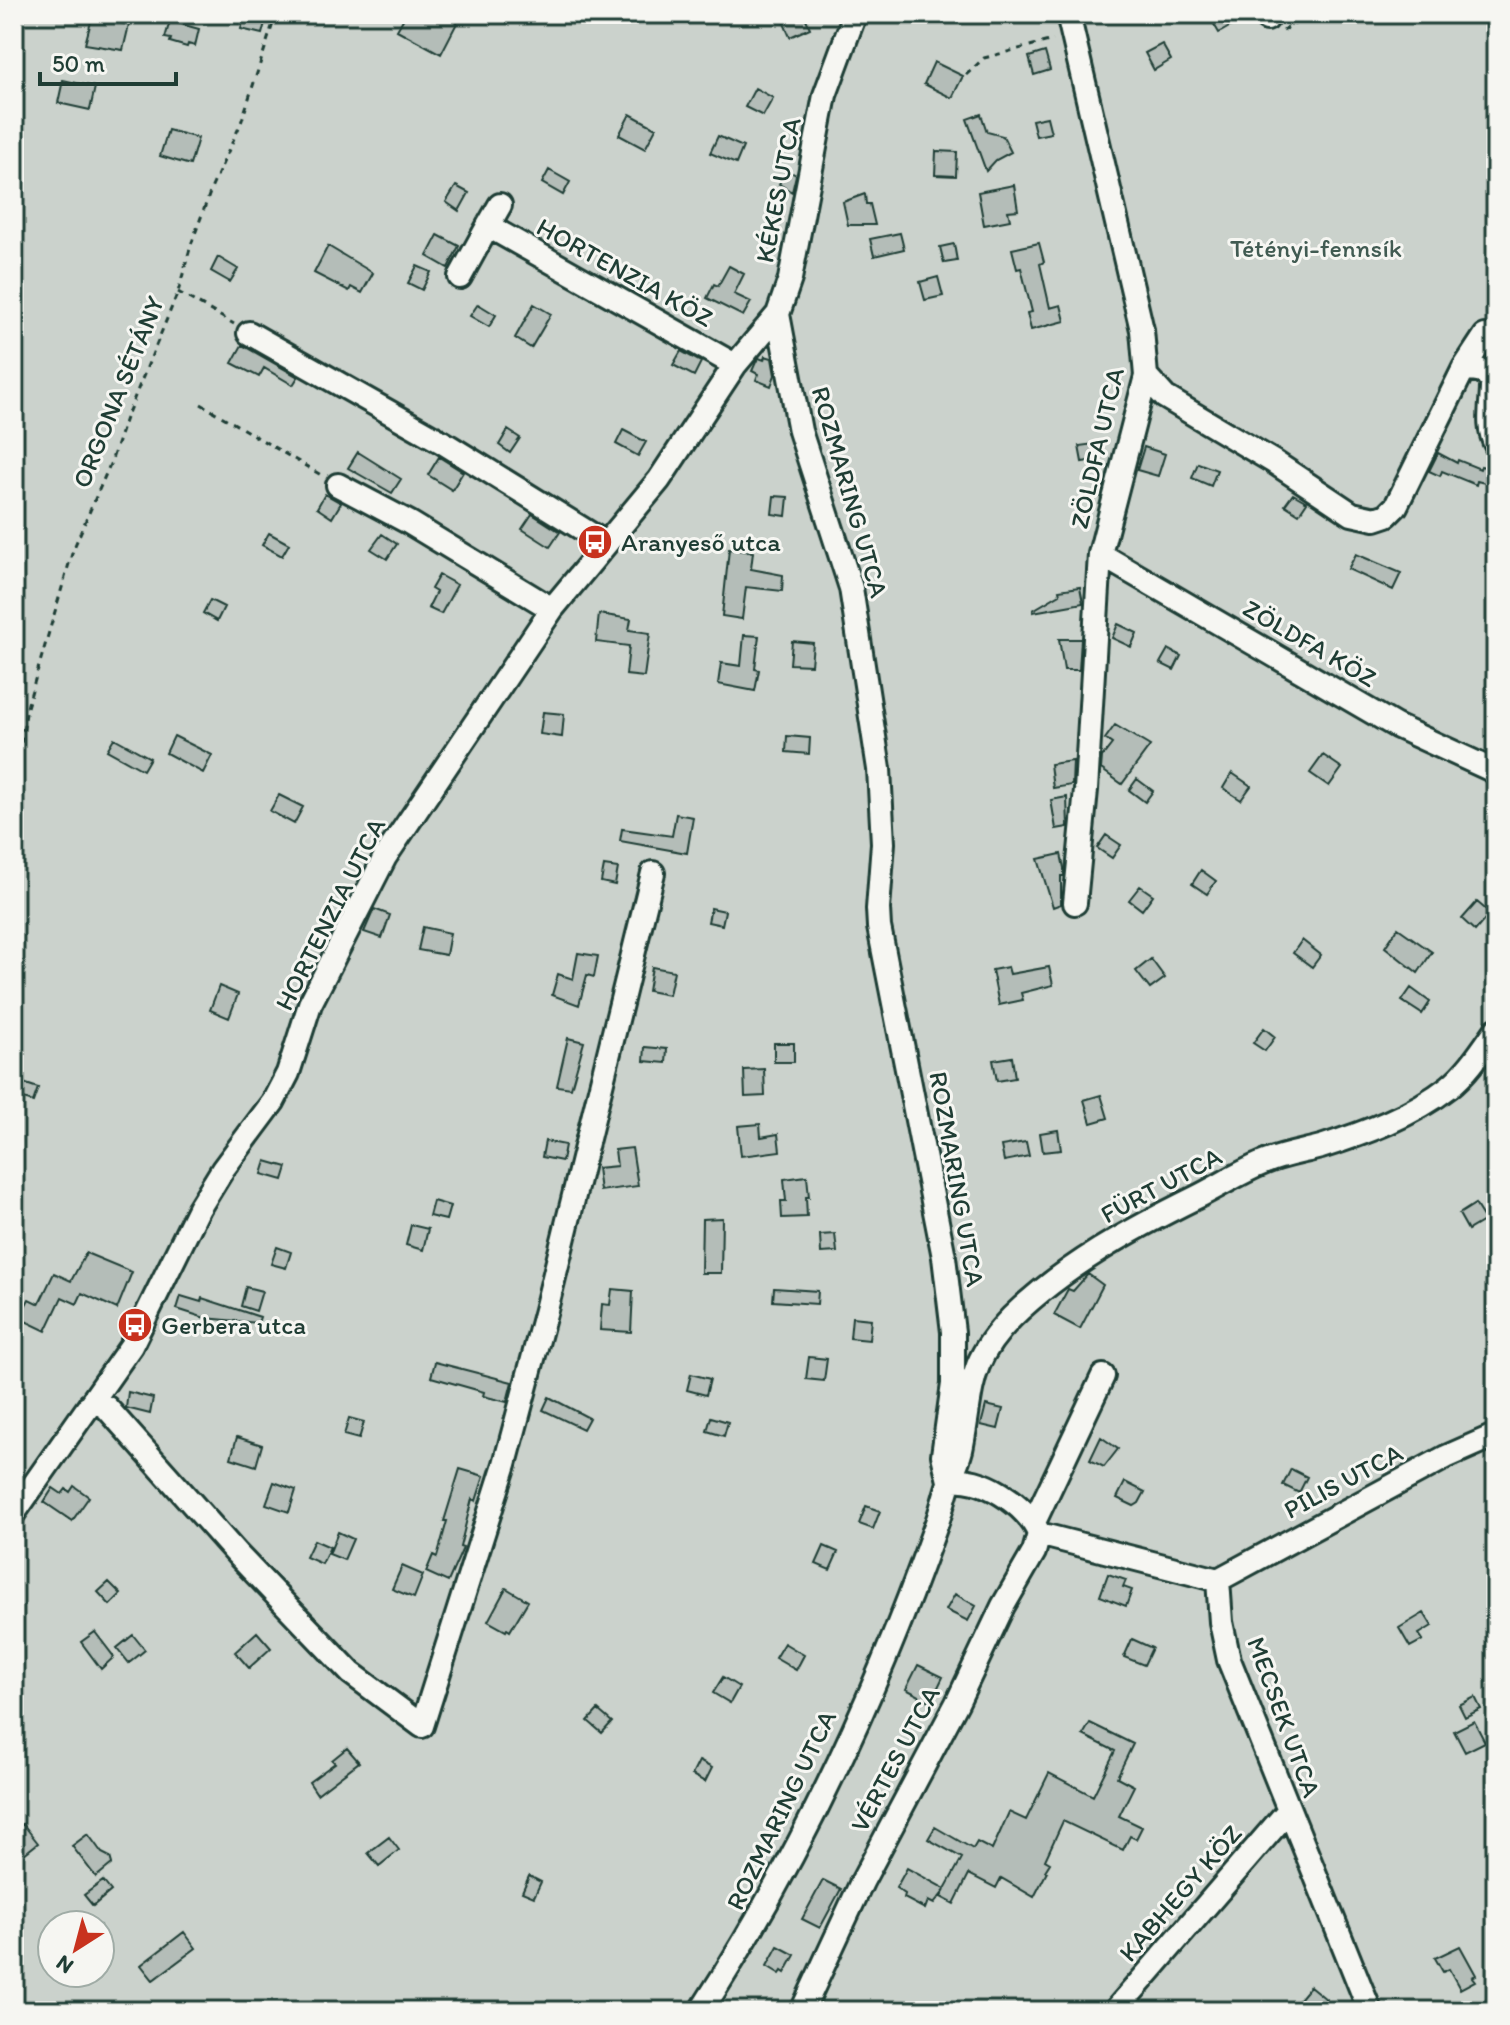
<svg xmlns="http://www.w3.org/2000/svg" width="1510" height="2025" font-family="Itim,sans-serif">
<rect width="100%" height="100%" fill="#edefea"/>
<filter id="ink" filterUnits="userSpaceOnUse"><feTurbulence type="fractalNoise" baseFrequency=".0125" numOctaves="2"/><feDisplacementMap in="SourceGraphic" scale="16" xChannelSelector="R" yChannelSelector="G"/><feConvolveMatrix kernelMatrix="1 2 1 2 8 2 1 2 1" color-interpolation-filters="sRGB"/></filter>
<g filter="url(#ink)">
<path fill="#cbd2cc" stroke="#758880" stroke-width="2" fill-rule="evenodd" d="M14 14H1496V2011H14ZM52 1925H100V1973H52Z"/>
<path fill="#b4bdb8" stroke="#1f3d34" stroke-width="2" d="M93 14H109L108 20 129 25 123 50 85 44Z
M245 14 266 19 262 34 241 29Z
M406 14H441L457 23 441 54 397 30Z
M780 14H804L810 28 790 37Z
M1208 14H1224L1231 26 1219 33Z
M170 21 199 29 195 46 188 44 187 47 170 42 171 39 165 38Z
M1162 44 1171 60 1154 70 1145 53Z
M1045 52 1050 70 1034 75 1029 57Z
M934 62 963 76 952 98 924 84Z
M63 80 95 87 90 110 58 103Z
M755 88 773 98 763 116 745 107Z
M630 114 656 128 645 149 619 135Z
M981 114 987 132 1003 136 1011 152 996 160 986 171 967 119Z
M1047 117 1051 133 1036 136 1032 120Z
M168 130 198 138 190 165 160 156Z
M718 136 743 147 736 164 710 153Z
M936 151 957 152 956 176 935 175Z
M549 170 570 182 563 195 542 183Z
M787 170 796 175 792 192 779 184Z
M1014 185 1018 210 1008 211 1010 220 984 225 978 192Z
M456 186 469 193 459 211 446 202Z
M865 194 866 204H870L875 225H848L843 202Z
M900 233 904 249 874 256 870 239Z
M438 235 459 246 448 268 427 256Z
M1039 243 1044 262 1040 264 1050 308 1061 305 1065 321 1031 330 1027 313 1032 312 1021 268 1017 269 1012 249Z
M954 244 957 261 944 263 940 247Z
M328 246 373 273 362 293 351 287 349 291 314 273Z
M218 257 238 269 230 282 211 271Z
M417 266 431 272 422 290 408 283Z
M729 266 744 274 734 294 751 302 743 316 707 298 714 284 718 286Z
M938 277 943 296 925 300 920 282Z
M478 304 496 315 489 327 470 316Z
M534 304 551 314 531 348 515 338Z
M242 345 298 377 293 385 264 368 259 377 232 363Z
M681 351 701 362 694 376 673 365Z
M765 356 772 358 775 375 771 386 756 380 758 374 752 371 756 362 759 358 764 360Z
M508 430 520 438 510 453 499 445Z
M623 430 646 442 638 456 616 444Z
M1094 444 1096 460 1082 462 1079 446Z
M1144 447 1165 454 1158 476 1137 470Z
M358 452 401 479 392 493 348 468Z
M1438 453 1457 463 1458 460 1480 469 1481 466 1496 470V486L1477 481 1476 485 1442 471 1440 476 1429 471Z
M439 457 463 472 452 490 428 475Z
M1198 463 1217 470 1211 486 1192 478Z
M325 494 341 503 332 518 317 508Z
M1293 494 1307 502 1299 514 1285 505Z
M774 496 788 497 786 516 772 514Z
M532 514 560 532 550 547 522 529Z
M269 533 289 544 282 556 262 545Z
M382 534 397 544 387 559 371 549Z
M729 549 753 552 751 569 783 575 782 591 746 587 742 619 722 616Z
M1356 554 1401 573 1393 590 1348 569Z
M439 575 457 585 441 614 428 608 436 592 431 589Z
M1080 587 1083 603 1033 612V610L1060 594 1059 590Z
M210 600 224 607 217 621 203 613Z
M599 614 631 619 629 630 650 633 644 677 626 675 629 646 596 642Z
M1118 624 1137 633 1131 647 1112 638Z
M744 635 759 636 755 669 759 670 755 691 718 684 721 663 741 666Z
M1059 639H1081L1079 670H1064Z
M792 641 813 643 811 665 790 664Z
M1168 649 1181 656 1174 670 1160 663Z
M543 712 564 714 562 737 540 734Z
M1115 725 1150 746 1122 784 1101 769 1102 757 1112 744 1105 739Z
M174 736 212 755 203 773 166 753Z
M787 736 810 738 809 754 786 752Z
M114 738 150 758 143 770 107 750Z
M1323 755 1342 768 1329 786 1310 773Z
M1073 761 1072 785 1053 788 1050 764Z
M1232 773 1251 786 1241 800 1223 788Z
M1137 779 1153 791 1145 802 1129 790Z
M279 795 303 807 294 824 270 811Z
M1067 797 1068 827 1056 829 1051 800Z
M676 814 693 817 687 853 620 841 622 829 672 836Z
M1106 835 1121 845 1112 858 1097 848Z
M1061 854 1064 868V876H1061V904L1053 907 1038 859Z
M604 866 618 868 615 885 601 882Z
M1201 870 1216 881 1207 894 1192 884Z
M1140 886 1153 895 1142 910 1129 900Z
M1477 902 1490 913 1475 931 1462 919Z
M711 908 725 911 722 925 708 922Z
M374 909 390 915 382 938 364 932Z
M423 927 450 933 446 955 418 950Z
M1398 928 1432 952 1418 973 1385 947Z
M1302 940 1321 955 1312 967 1293 953Z
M578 953 598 956 594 977 587 975 579 1005 552 995 558 974 573 979Z
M1151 959 1165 978 1150 989 1136 971Z
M652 967 674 971 669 995 648 991Z
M1008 967 1010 974 1049 967 1053 985 1021 993 1023 1000 999 1005 992 970Z
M219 986 238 994 229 1018 210 1010Z
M1411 988 1430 1002 1422 1014 1402 1001Z
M1264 1028 1275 1037 1265 1051 1253 1043Z
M568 1038 584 1042 571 1088 557 1086Z
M774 1043H794V1062H774Z
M645 1047 667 1049 666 1063 644 1061Z
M1012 1057 1015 1078 997 1081 993 1060Z
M764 1069 765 1096 745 1097 744 1070Z
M14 1080 38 1088 33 1102 14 1096Z
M1101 1095 1108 1118 1091 1123 1084 1100Z
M760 1124 761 1137 778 1134 780 1151 741 1156 738 1126Z
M1058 1130 1061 1150 1043 1152 1040 1133Z
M545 1141 565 1145 562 1161 542 1157Z
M1026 1142 1029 1156 1004 1161 1001 1146Z
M632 1148 638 1186 600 1191 597 1168 617 1166 615 1150Z
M266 1161 287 1167 283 1180 262 1174Z
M807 1176 809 1197H806L807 1217 782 1218 781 1201H786L784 1179Z
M433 1201 450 1206 446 1220 429 1216Z
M1475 1204 1485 1220 1468 1230 1459 1214Z
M722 1218 721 1273H701L702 1219Z
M411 1225 428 1229 423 1250 406 1245Z
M835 1234 837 1252 821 1253 820 1235Z
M277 1247 291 1252 286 1268 271 1264Z
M86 1253 132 1272 117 1309 82 1293 77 1304 62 1297 46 1331 19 1318 29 1299 39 1304 54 1273 71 1281Z
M1088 1274 1103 1285 1080 1329 1054 1315 1068 1289 1073 1291Z
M246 1287 262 1291 256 1311 241 1306Z
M774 1288 818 1291 817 1304 773 1301Z
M612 1289 633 1291 631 1332 600 1330 602 1304 610 1305Z
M181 1296 201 1302 202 1298 260 1317 258 1323 205 1318 177 1309Z
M852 1317 871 1319 869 1340 850 1338Z
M809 1357 827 1359 824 1381 806 1379Z
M435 1362 512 1382 507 1402 483 1396 484 1392 431 1377Z
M691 1374 710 1379 706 1395 687 1390Z
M128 1392 153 1398 150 1414 126 1408Z
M549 1397 589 1418 583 1429 543 1410Z
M986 1405 1003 1409 998 1429 981 1425Z
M711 1417 728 1422 724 1436 707 1431Z
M349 1418 364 1422 359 1439 344 1435Z
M237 1437 262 1445 256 1466 231 1458Z
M1101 1437 1118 1449 1104 1467 1090 1460Z
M460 1469 484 1476 476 1501 472 1499 460 1547 463 1548 448 1582 426 1572 433 1555 437 1557 447 1521H444Z
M1291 1469 1307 1477 1299 1493 1283 1485Z
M274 1482 296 1490 289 1512 266 1504Z
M1125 1482 1145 1492 1139 1503 1134 1506 1117 1498Z
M74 1486 89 1497 72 1521 44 1502 53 1488 62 1494 66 1489 70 1492Z
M866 1506 880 1511 873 1529 859 1524Z
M338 1532 353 1539 344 1560 329 1554Z
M314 1540 330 1547 322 1564 306 1557Z
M824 1546 838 1552 830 1570 816 1564Z
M402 1566 423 1575 414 1598 392 1589Z
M1108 1574 1126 1580 1123 1587 1132 1590 1126 1606 1100 1596Z
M109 1582 121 1594 110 1605 98 1592Z
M506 1588 528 1601 510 1631 507 1629 506 1631 488 1621Z
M955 1594 976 1606 968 1621 946 1610Z
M1424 1613 1432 1626 1419 1634 1423 1640 1410 1647 1399 1628Z
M95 1632 114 1657 101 1669 81 1642Z
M257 1632 271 1648 249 1668 235 1652Z
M133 1635 145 1650 129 1663 117 1648Z
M1132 1639 1152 1648 1144 1665 1124 1657Z
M784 1643 804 1655 796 1670 775 1658Z
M918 1665 943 1677 931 1702 906 1689Z
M723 1677 739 1687 730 1703 713 1693Z
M1475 1697 1481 1709 1465 1717 1459 1705Z
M598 1710 612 1722 602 1733 588 1721Z
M1474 1721 1485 1742 1465 1752 1454 1731Z
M1090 1723 1133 1744 1117 1777 1134 1786 1119 1816 1142 1827 1136 1839 1130 1836 1123 1850 1063 1821 1045 1860 1050 1863 1045 1871 1047 1872 1034 1897 1001 1878 996 1888 969 1874 954 1904 941 1897 945 1890 934 1904 928 1901 925 1909 904 1898 905 1894 896 1888 907 1868 945 1889 962 1858 928 1839 935 1827 973 1849 977 1842 992 1850 1009 1812 1026 1820 1049 1773 1093 1796 1115 1751 1083 1735Z
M347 1748 359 1762 317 1794 309 1782 335 1763 332 1760Z
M699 1761 712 1768 705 1782 692 1775Z
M23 1824 38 1843 14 1862V1831Z
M88 1834 102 1853 110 1857 112 1864 96 1877 72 1846Z
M389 1837 399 1850 379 1866 368 1853Z
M529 1876 541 1882 534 1897 522 1892Z
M823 1880 841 1889 820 1928 802 1919Z
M103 1881 111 1891 93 1906 84 1895Z
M184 1932 196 1948 153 1980 141 1965Z
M778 1946 795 1955 785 1973 782 1971 780 1974 767 1966Z
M1460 1946 1476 1975 1472 1977 1475 1981 1460 1989 1449 1969 1443 1972 1435 1958Z
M1310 1986 1326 1999 1315 2011H1289Z"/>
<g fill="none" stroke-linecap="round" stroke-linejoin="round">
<g stroke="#1f3d34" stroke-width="28">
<path id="minor" d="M1068 14 1142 330 1146 376 1100 554 1086 790 1075 903
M1264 14 1267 19
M488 226 500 205
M460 277 488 226 735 365
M778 314 800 431 851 588 879 769 883 843 878 909 879 927 944 1257 953 1332V1384L943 1455 949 1481
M249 333 442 442 605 543
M1464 368 1483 371 1492 381C1493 403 1485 425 1496 445
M1146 376 1165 397 1274 462 1352 514 1375 519 1387 515 1396 506 1464 368 1485 336
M338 485 410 523 552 609
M1100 554 1396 726 1496 772
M95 1400 107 1408 237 1554 351 1673 422 1726 505 1464 546 1310 653 873
M949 1481C979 1473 1029 1506 1039 1534L1218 1580
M14 1513 131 1346 199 1208 223 1169 273 1102 288 1073 310 1004 385 857 552 609 659 480 735 365 778 314 790 279 825 95 855 14
M1034 1522 1103 1376
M1218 1580 1221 1622 1229 1660 1370 2011
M1218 1580 1446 1457 1496 1435
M701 2011C799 1860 875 1697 935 1528 941 1513 944 1498 949 1483 953 1470 960 1458 962 1445 973 1387 967 1363 1012 1317 1064 1266 1132 1229 1197 1197 1219 1186 1241 1172 1263 1163 1282 1155 1302 1152 1321 1147 1365 1133 1412 1116 1449 1087 1468 1072 1482 1050 1496 1030
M802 2011 862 1882 957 1703 1003 1606 1034 1552 1039 1534
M1115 2011 1288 1811"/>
</g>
<path stroke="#1f3d34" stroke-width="3" stroke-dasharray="6 6" stroke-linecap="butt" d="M1283 31 1311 14
M966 75 984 58 1053 40
M178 292 234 324
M201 404 321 475
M14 790 27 707 73 550 111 462 126 418 178 292 191 245 212 187 241 123 276 14"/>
<use href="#minor" stroke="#f6f6f2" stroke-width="22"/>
</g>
</g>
<defs>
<g id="bus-disc" transform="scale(1.8)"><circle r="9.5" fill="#c8321e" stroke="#f6f6f2"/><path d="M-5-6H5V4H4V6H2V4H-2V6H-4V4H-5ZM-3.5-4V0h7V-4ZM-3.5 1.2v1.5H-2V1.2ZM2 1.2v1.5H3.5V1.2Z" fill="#fff"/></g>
</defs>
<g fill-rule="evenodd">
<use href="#bus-disc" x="595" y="542"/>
<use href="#bus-disc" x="135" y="1325"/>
</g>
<g text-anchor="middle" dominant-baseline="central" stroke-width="6" stroke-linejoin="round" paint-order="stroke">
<g font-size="26" fill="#1f3d34" stroke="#f6f6f2">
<text transform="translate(778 190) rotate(-79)">KÉKES UTCA</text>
<text transform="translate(625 272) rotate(29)">HORTENZIA KÖZ</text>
<text transform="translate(118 392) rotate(-68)">ORGONA SÉTÁNY</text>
<text transform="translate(1097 448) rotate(-77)">ZÖLDFA UTCA</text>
<text transform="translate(850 492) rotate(74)">ROZMARING UTCA</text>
<text transform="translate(1310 643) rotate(30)">ZÖLDFA KÖZ</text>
<text transform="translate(330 914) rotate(-63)">HORTENZIA UTCA</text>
<text transform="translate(957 1179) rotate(80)">ROZMARING UTCA</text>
<text transform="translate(1161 1185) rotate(-28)">FÜRT UTCA</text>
<text transform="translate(1343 1481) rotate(-28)">PILIS UTCA</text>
<text transform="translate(1284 1717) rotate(70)">MECSEK UTCA</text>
<text transform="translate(895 1759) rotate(-62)">VÉRTES UTCA</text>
<text transform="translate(781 1810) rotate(-64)">ROZMARING UTCA</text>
<text transform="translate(1180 1893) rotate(-49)">KABHEGY KÖZ</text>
</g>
<g font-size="26" fill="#415b52" stroke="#f6f6f2">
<text x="1316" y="248">Tétényi-fennsík</text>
</g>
<g font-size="26" fill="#1f3d34" stroke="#f6f6f2" text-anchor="start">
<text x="621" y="542">Aranyeső utca</text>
<text x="161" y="1325">Gerbera utca</text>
</g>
</g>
<rect width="1510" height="2025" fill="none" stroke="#f6f6f2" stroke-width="48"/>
<rect x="24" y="24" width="1462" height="1977" fill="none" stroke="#1f3d34" stroke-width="3" filter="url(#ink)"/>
<g transform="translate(76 1949) rotate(216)"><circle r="38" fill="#f6f6f2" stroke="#a0aca6" stroke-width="2"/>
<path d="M0-6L14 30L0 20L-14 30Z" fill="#c8321e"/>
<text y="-12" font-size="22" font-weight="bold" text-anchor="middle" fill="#1f3d34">N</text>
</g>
<path d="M40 72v12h136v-12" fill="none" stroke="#1f3d34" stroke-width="4"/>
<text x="52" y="72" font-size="24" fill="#1f3d34" stroke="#f6f6f2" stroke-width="6" paint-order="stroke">50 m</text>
</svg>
